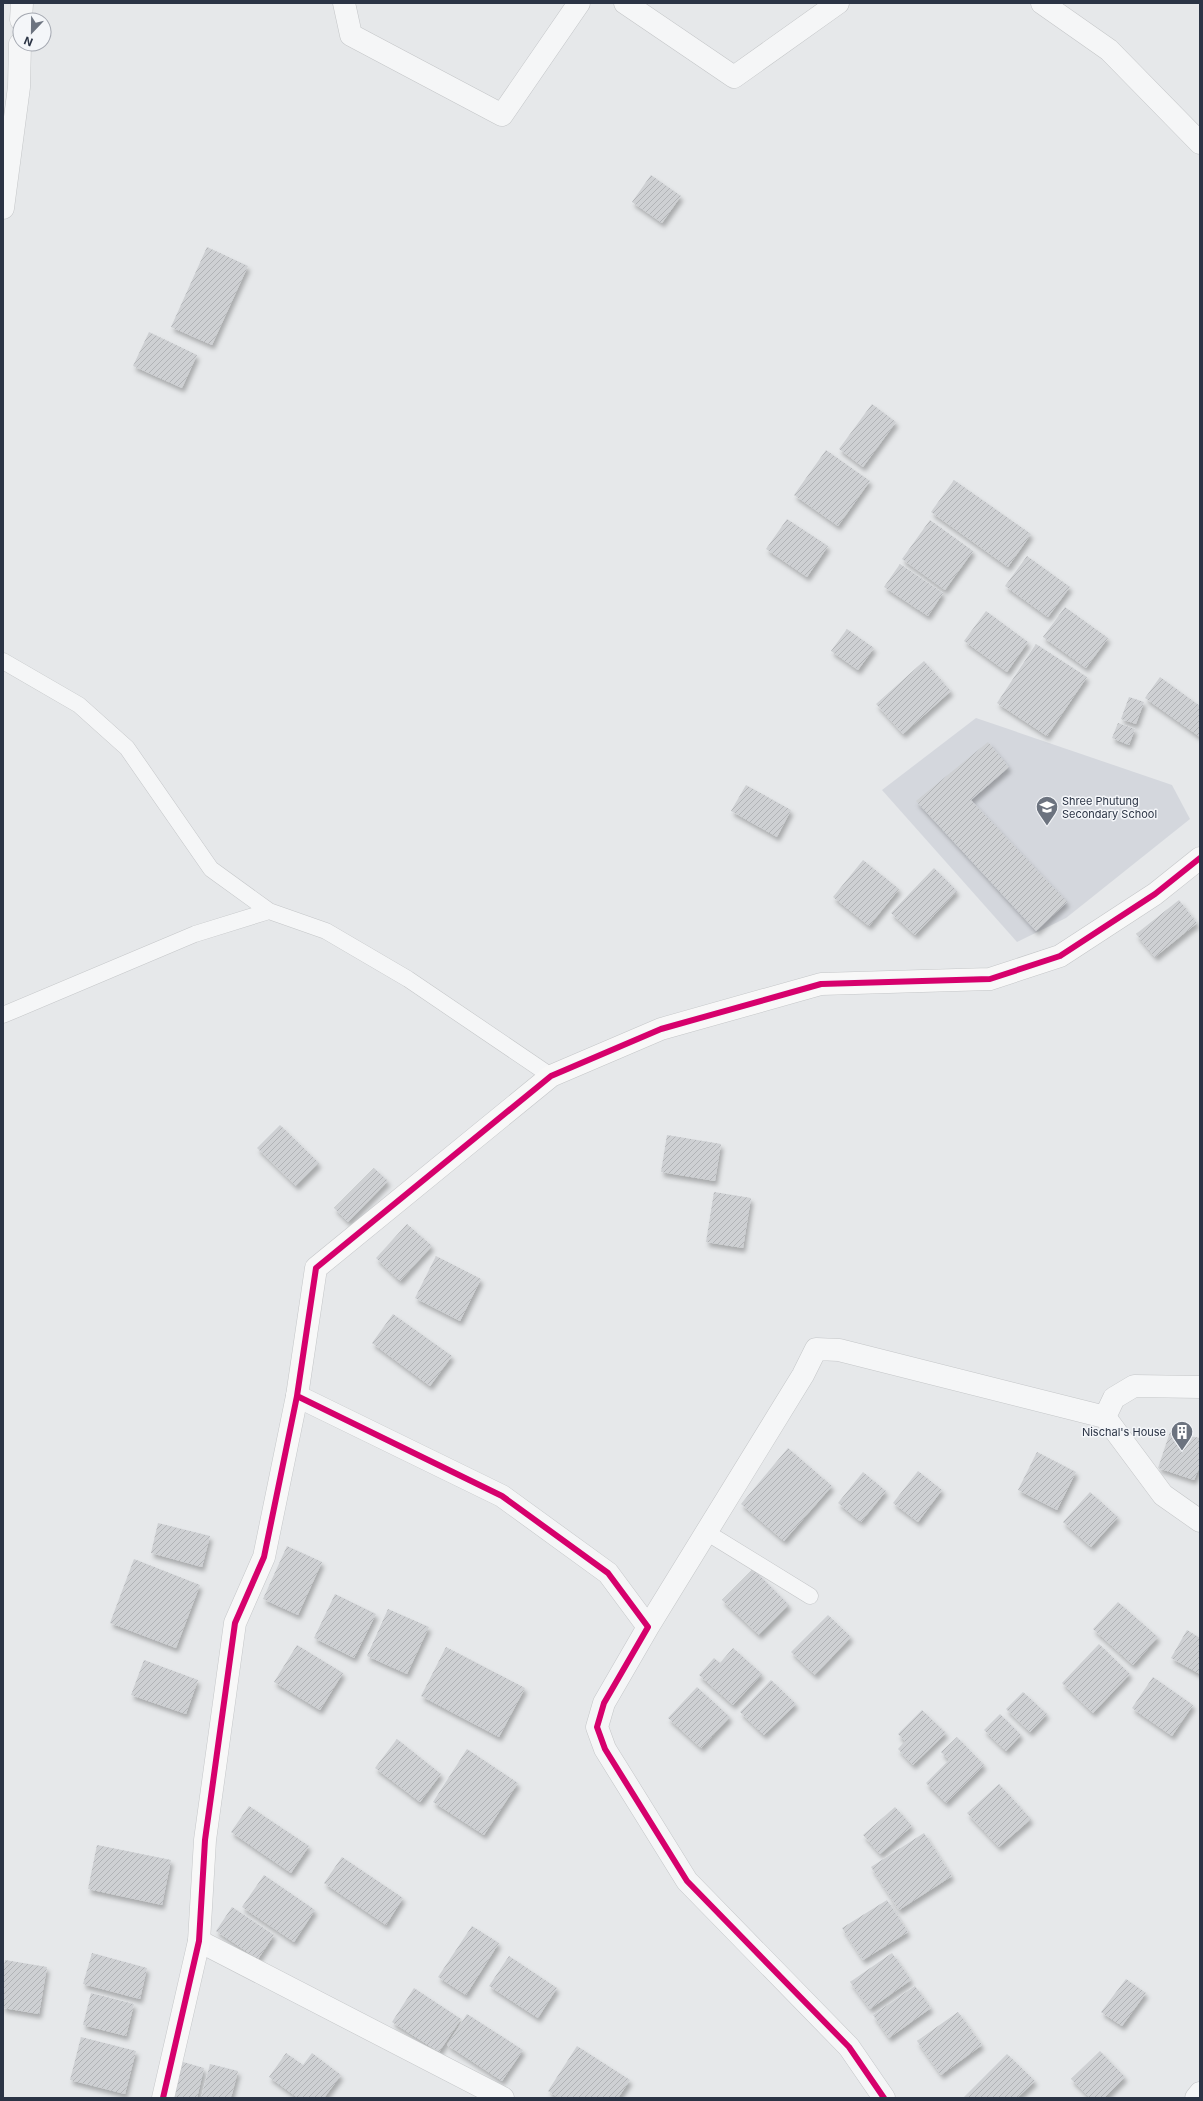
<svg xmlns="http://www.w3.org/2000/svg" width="1203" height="2101" font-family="Inter,sans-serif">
<defs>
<pattern id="building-hatch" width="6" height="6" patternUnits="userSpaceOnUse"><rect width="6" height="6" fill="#ced0d3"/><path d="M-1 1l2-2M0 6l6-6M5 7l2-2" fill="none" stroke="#b1b3b6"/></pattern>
<filter id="shadow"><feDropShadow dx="2.5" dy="4.5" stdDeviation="2" flood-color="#0004"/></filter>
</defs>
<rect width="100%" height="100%" fill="#e6e8ea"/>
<path fill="#d4d7dd" d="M976 718 1172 785 1190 819 1066 918 1017 942 882 790Z"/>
<path fill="url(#building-hatch)" filter="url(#shadow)" d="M651 175 681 196 662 223 632 202Z
M207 247 248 266 212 345 171 327Z
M149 332 197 355 182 388 133 366Z
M872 404 896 422 863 467 839 449Z
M826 450 870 481 838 526 794 495Z
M954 480 1031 534 1008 567 931 512Z
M787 519 828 546 807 577 766 549Z
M930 520 973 551 945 590 902 559Z
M1027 556 1070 587 1048 617 1005 586Z
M900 564 943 593 928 616 884 587Z
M1065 607 1108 638 1086 668 1043 637Z
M986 611 1028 642 1007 672 964 641Z
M847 629 874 648 858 670 831 651Z
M1036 644 1087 677 1047 736 997 703Z
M924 661 951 691 903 734 876 704Z
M1160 677 1200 706V737L1145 698Z
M1129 697 1144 702 1136 724 1121 719Z
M1118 723 1135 729 1129 745 1112 738Z
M988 742 1009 767 971 800 1067 902 1036 931 916 801Z
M746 785 791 810 777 837 731 811Z
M863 860 899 889 869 926 833 897Z
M934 868 957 891 915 935 891 913Z
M1179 900 1197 923 1155 957 1136 934Z
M280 1125 319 1163 296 1186 257 1148Z
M667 1135 721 1144 715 1181 661 1172Z
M374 1168 388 1181 348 1222 334 1208Z
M714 1192 751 1198 743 1248 706 1242Z
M407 1224 432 1246 400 1281 376 1258Z
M436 1256 481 1279 460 1321 415 1298Z
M393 1314 452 1356 430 1386 372 1343Z
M1170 1432 1200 1438V1466L1194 1480 1158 1468Z
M788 1448 832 1486 784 1541 741 1504Z
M1037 1452 1076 1472 1057 1510 1018 1490Z
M918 1471 942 1490 918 1522 893 1503Z
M863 1472 886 1491 861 1522 838 1503Z
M1090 1492 1118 1517 1091 1547 1063 1522Z
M158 1523 210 1536 202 1567 151 1553Z
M287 1546 322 1562 298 1615 263 1599Z
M134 1559 200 1585 176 1648 110 1623Z
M753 1569 789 1605 759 1635 722 1600Z
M335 1594 376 1614 354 1658 314 1638Z
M1118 1602 1158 1637 1133 1665 1093 1629Z
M388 1609 429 1627 407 1674 367 1656Z
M828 1615 851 1637 815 1675 791 1652Z
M1187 1630 1200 1638V1674L1171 1658Z
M1099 1644 1130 1674 1093 1713 1062 1683Z
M297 1645 343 1673 320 1710 274 1682Z
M446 1647 525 1688 499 1737 421 1696Z
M733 1648 762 1674 733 1705 699 1675 714 1658 720 1663Z
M144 1660 198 1680 186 1714 131 1695Z
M1153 1677 1193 1705 1172 1736 1132 1708Z
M771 1680 796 1704 764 1735 740 1712Z
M697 1687 730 1717 701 1748 668 1718Z
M1023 1692 1047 1714 1030 1732 1006 1709Z
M922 1710 946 1733 913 1765 898 1749 905 1741 898 1734Z
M1000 1714 1021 1735 1006 1751 984 1730Z
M957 1737 984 1765 946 1803 926 1783 949 1760 941 1752Z
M397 1739 441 1774 420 1802 375 1768Z
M467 1749 518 1783 484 1835 433 1802Z
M999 1784 1031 1819 999 1847 967 1813Z
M249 1806 309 1846 291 1873 231 1832Z
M895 1807 912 1826 880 1854 863 1835Z
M924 1833 952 1876 899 1910 871 1867Z
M97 1845 171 1860 162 1905 88 1889Z
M342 1857 403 1898 386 1925 324 1883Z
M264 1875 315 1910 294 1942 242 1907Z
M887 1900 908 1932 863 1960 842 1928Z
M232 1907 274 1935 258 1959 216 1931Z
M472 1926 499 1943 466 1995 438 1977Z
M92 1953 147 1968 140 1999 83 1984Z
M892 1953 911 1980 870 2009 850 1982Z
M509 1956 557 1988 538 2018 489 1986Z
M5 1960 47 1967 39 2014 3 2008V1973Z
M1126 1979 1146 1993 1122 2026 1101 2012Z
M915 1986 931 2008 889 2038 873 2015Z
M414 1988 461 2019 439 2052 392 2022Z
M91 1993 134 2004 126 2036 83 2025Z
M958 2012 982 2045 941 2075 917 2041Z
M467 2014 523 2050 502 2081 447 2045Z
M81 2037 136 2051 125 2094 70 2080Z
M577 2046 630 2080 618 2098H559L548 2091Z
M1100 2051 1125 2077 1104 2098H1090L1071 2079Z
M286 2053 303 2065 312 2053 341 2075 324 2098H298L269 2077Z
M1007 2054 1035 2081 1017 2098H963Z
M183 2062 204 2068 197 2098H173Z
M210 2064 238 2071 231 2098H201Z"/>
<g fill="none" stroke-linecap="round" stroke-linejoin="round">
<g stroke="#c4c6c8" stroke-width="17">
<path id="lane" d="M3 661 79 705 127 748 211 869 269 911
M3 1015 195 934 269 911 326 931 408 979 551 1076
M706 1532 810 1596"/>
</g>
<g stroke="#c4c6c8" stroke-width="23">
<path id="street" d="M344 3 351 35 502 115 579 3
M625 3 734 77 838 3
M1042 3 1109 50 1200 143
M21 20 22 3
M3 208 19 87 20 44
M297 1396 502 1496 608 1573 648 1627 604 1703 597 1727 605 1749 687 1881 849 2047 884 2098
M1105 1417 1163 1495 1200 1521
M648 1627 803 1375 816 1349 839 1350 1105 1417 1114 1398 1134 1386 1200 1387
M199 1941 503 2098
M1196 2098 1200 2093"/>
</g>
<g stroke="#c4c6c8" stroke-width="23">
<path id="secondary" d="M163 2098 199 1941 205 1840 235 1623 264 1557 297 1396 316 1268 551 1076 661 1029 821 984 990 979 1060 956 1155 894 1200 858"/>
</g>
<use href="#lane" stroke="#f5f6f7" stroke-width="16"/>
<use href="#street" stroke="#f5f6f7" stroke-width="22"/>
<use href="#secondary" stroke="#f8f8f8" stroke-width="22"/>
<g stroke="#f4f6f9" stroke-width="8">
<path id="cycleway" d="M297 1396 502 1496 608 1573 648 1627 604 1703 597 1727 605 1749 687 1881 849 2047 884 2098
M163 2098 199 1941 205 1840 235 1623 264 1557 297 1396 316 1268 551 1076 661 1029 821 984 990 979 1060 956 1155 894 1200 858"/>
</g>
<use href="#cycleway" stroke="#d6006c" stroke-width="6"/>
</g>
<defs>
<g id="school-pin" transform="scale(1.15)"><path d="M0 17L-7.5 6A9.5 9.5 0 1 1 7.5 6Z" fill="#6c737f" stroke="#f4f6f9"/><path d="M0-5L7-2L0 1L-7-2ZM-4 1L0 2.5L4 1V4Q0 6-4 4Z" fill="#fff"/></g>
<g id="building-pin" transform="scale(1.15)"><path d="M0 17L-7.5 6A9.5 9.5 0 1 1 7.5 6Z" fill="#6c737f" stroke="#f4f6f9"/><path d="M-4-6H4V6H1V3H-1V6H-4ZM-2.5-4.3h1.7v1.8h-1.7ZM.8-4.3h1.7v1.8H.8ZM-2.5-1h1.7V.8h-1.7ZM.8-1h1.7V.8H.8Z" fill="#fff"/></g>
</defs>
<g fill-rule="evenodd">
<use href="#school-pin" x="1047" y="807"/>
<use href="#building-pin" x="1182" y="1432"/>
</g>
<g text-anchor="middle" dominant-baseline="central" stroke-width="3" stroke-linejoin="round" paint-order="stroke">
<g font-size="11" fill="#2b3445" stroke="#f4f6f9" text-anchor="start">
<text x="1062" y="801">Shree Phutung<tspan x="1062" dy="13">Secondary School</tspan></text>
<text x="1166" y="1432" text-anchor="end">Nischal's House</text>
</g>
</g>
<rect width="1203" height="2101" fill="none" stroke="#2b3445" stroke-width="8"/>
<g transform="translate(32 32) rotate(202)"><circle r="19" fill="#f4f6f9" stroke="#a4a8b1"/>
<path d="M0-3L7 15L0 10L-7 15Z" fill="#6c737f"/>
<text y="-6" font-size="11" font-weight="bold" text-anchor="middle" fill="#2b3445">N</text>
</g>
</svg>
